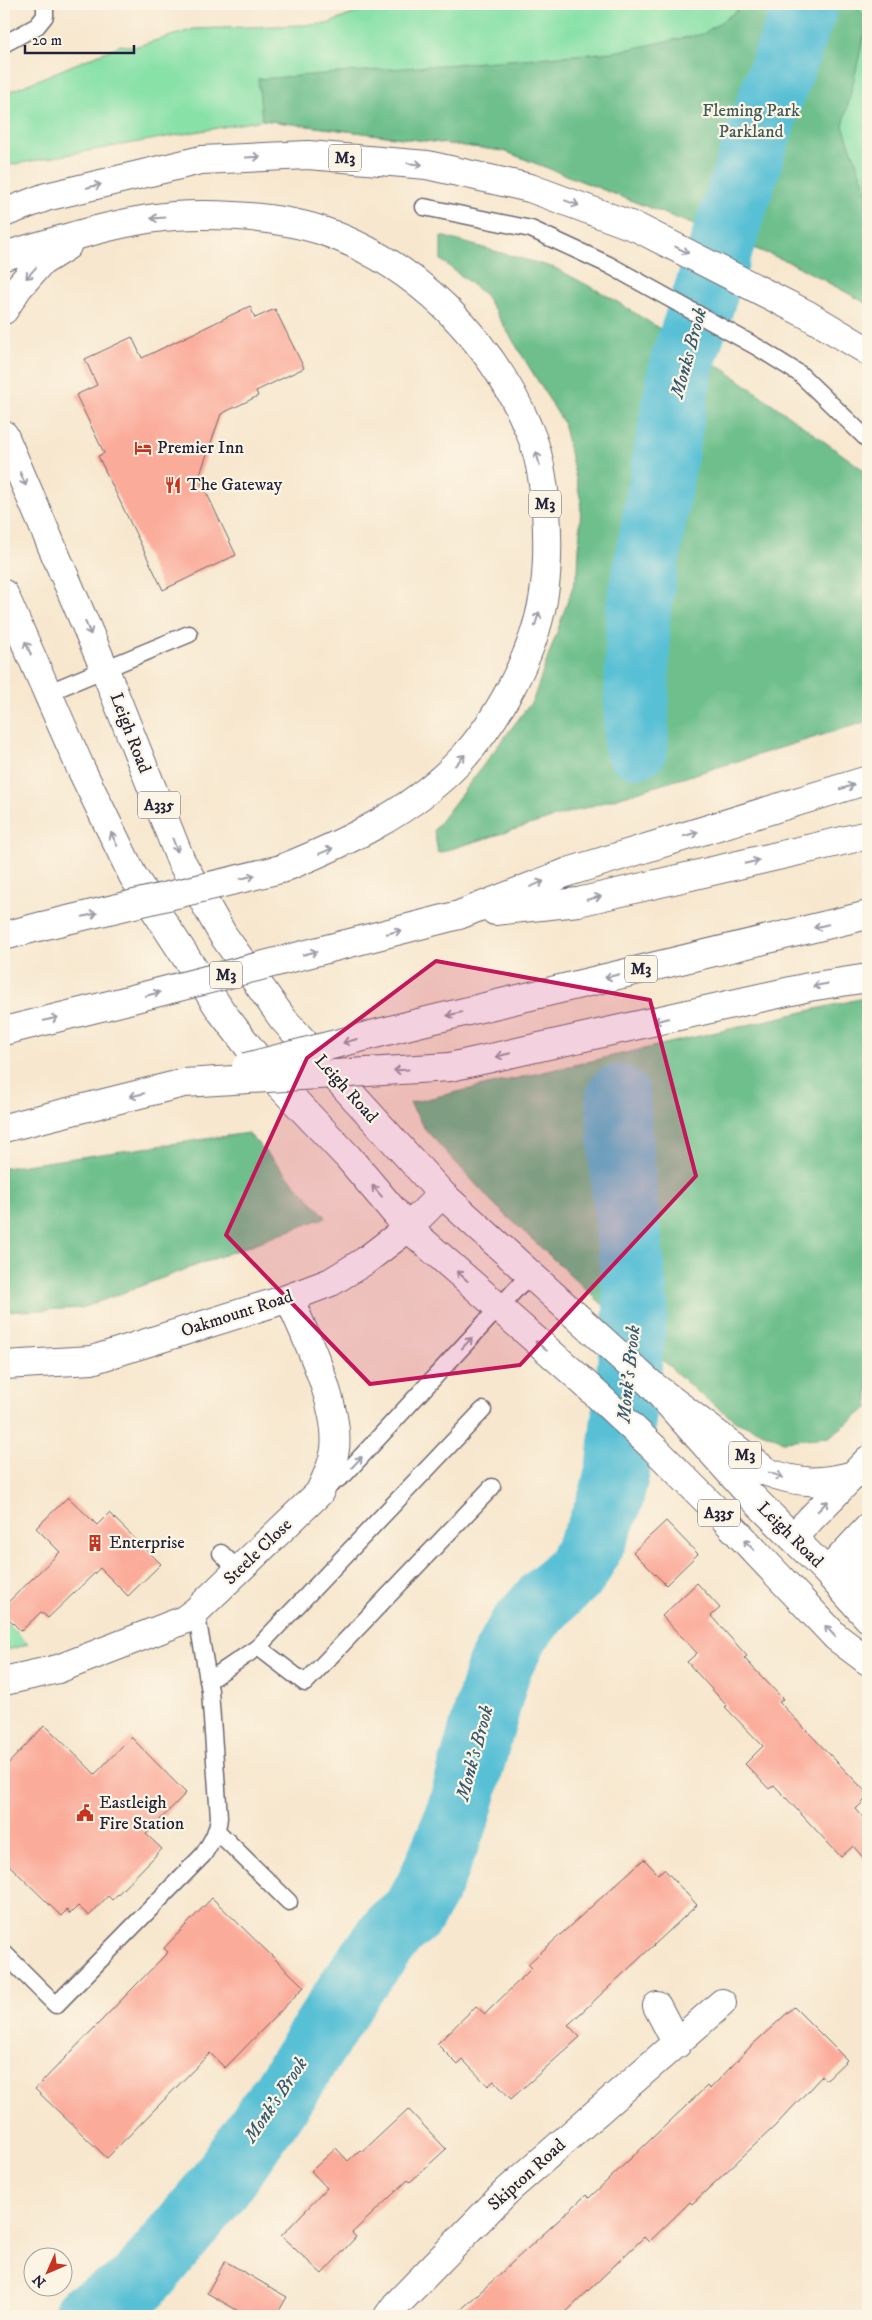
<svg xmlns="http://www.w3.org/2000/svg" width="872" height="2320" font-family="'IM FELL DW Pica',serif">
<rect width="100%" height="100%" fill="#fcf5e5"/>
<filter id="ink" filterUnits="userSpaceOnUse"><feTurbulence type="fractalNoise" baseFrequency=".02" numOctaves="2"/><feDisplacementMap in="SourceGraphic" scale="10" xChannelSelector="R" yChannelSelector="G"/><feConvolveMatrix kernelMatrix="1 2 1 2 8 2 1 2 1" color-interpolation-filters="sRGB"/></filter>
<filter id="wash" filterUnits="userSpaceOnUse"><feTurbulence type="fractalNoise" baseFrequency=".0096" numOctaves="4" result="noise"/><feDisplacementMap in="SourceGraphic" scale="20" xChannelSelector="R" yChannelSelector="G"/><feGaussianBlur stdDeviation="1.12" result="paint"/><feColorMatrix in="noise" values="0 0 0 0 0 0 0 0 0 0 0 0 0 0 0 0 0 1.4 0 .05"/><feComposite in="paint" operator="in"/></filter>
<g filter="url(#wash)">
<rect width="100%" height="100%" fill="#f7e7ce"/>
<path fill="#88e1a7" stroke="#558271" d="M378 4H868V304L792 263 504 151 262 120 4 166V94L121 45 134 47 194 29 327 24Z
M4 1620 28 1644 4 1651Z"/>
<path fill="#6ebf8c" stroke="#487064" d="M747 4H853L868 19 843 126 868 194V304L792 263 504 151 262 120 258 79 614 52 703 34Z
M441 236 555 268 608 296 728 372 868 473V721L438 853 434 830 533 700 578 572 581 501 563 422 485 295 441 260Z
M868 997V1408L829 1437 783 1441 736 1421 696 1391 494 1204 425 1129 410 1103Z
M248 1133 326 1217 82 1308 4 1312V1168Z"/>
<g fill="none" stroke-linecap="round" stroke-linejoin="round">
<path stroke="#58c0d5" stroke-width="65" d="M636 746 638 611 681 367 769 103 806 4
M85 2316 121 2296 140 2282 212 2196 285 2091 354 1983 395 1928 413 1913 429 1885 457 1818 499 1667 519 1630 545 1600 577 1571 597 1533 611 1498 618 1468 636 1307 622 1169 618 1097"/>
</g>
<g id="blocks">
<path fill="#fbab9a" d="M250 306 255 318 275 309 304 368 256 391 258 396 221 414 199 477 236 555 163 590 98 456 104 453 76 395 97 385 85 359 132 337 142 358Z
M68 1497 97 1525 109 1513 161 1564 128 1596 100 1568 48 1618 41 1612 21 1631 4 1614V1606L60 1552 36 1528Z
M666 1521 698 1554 666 1585 633 1552Z
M697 1583 720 1608 711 1616 747 1656 744 1658 783 1699 779 1702 868 1794V1797L856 1809 868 1823V1863L853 1846 841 1857 774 1785 769 1789 745 1764 763 1746 725 1707 727 1706 687 1662 697 1653 662 1616Z
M45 1725 95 1774 131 1737 186 1793 146 1834 162 1849 112 1900 108 1896 89 1916 78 1906 70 1914 67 1910 61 1916 4 1860V1768Z
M644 1859 658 1874 664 1869 697 1905 568 2025 580 2037 511 2099 494 2081 488 2086 463 2060 458 2065 437 2044 476 2006 485 2014 532 1968 528 1964Z
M212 1898 304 1987 225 2068 210 2053 107 2158 35 2089 168 1952 164 1948Z
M794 2007 847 2060 826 2080 822 2076 775 2126 692 2204 690 2202 649 2242 644 2237 562 2316H454L586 2195 589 2198 707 2086 710 2089 752 2045Z
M408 2109 446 2149 410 2182 408 2180 352 2233 356 2237 322 2274 281 2236 327 2188 311 2171 336 2148 348 2161 360 2150 362 2152Z
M225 2261 287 2297 276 2316H247L207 2293Z"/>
</g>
</g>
<g filter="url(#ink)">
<use href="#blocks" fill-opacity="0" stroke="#6d676e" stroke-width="1"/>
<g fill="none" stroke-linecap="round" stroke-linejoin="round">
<g stroke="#6d676e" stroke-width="19">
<path id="lane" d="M4 44 37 26 45 16V4
M424 207 531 229 609 265 757 347 800 374 868 440
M47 693 189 634
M323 1490 345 1474 529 1275
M221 1553 239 1571
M258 1647 305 1683 492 1487
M208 1681 258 1647 483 1410
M217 1831 289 1902
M4 1953 56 2005 203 1855C211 1842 218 1832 219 1817L210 1691 196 1611"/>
</g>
<g stroke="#6d676e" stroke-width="30">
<path id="street" d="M4 1681 58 1669 184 1620 196 1611 319 1493C326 1479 333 1464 335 1449 340 1407 306 1337 289 1298
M657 2006 677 2044
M388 2316 396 2305 507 2191 722 2003"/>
</g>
<g stroke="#6d676e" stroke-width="30">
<path id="secondary" d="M4 1365 92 1360 289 1298 331 1282 365 1261 408 1228 442 1194"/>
</g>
<g stroke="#6d676e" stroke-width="30">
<path id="primary" d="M4 435 105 670 181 861 223 935 283 1019 442 1194 652 1385 751 1496 827 1572 868 1618
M4 594 81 769 133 876 221 1011 272 1077 348 1157 408 1228 578 1377 654 1448 718 1512 836 1637 868 1661"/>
</g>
<g stroke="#6d676e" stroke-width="30">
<path id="highway" d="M4 213 46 197 201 160 308 155 427 165 530 188 638 228 808 315 868 351
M4 256C51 243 99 227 148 219 196 211 274 215 320 230 414 262 491 338 529 430 540 455 544 484 546 511 548 540 548 571 543 600 533 656 497 722 459 762 410 813 345 843 281 869
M4 310 18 288 40 263 67 246
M495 911 578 902 868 835
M4 936 42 926
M346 944 459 915 568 872 868 780
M414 1024 868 915
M4 1031 105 1006
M450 1067 809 987 868 978
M4 1128 184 1083
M652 1385 767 1472C800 1484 820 1484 854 1475
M793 1537 868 1460
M827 1572 868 1528
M859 1607 856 1581 868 1552"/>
</g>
<use href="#lane" stroke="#fff" stroke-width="16"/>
<use href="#street" stroke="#fff" stroke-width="28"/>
<use href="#secondary" stroke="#fff" stroke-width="28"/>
<use href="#primary" stroke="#fff" stroke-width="28"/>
<use href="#highway" stroke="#fff" stroke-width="28"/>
<g stroke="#6d676e" stroke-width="30" stroke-linecap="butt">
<path id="highway-bridge" d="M42 926 281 869
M105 1006 346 944
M246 1067 414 1024
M184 1083 450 1067"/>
</g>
<use href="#highway-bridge" stroke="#fff" stroke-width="28"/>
</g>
<defs><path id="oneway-shaft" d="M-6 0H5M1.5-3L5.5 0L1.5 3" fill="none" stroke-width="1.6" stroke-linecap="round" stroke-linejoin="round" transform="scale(1.25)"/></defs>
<g stroke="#9c9ca7">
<use href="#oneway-shaft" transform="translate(253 157) rotate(-3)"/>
<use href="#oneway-shaft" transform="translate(415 164) rotate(5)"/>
<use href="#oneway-shaft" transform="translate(94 186) rotate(-14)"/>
<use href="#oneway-shaft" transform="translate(572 203) rotate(20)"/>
<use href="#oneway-shaft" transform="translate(158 218) rotate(176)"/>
<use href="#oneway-shaft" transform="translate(682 250) rotate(27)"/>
<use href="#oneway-shaft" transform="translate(31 273) rotate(132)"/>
<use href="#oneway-shaft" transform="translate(538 459) rotate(-105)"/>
<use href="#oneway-shaft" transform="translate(23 479) rotate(66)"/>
<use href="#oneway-shaft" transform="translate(537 619) rotate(-73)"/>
<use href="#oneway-shaft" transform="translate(88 628) rotate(67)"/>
<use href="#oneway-shaft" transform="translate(28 648) rotate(-113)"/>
<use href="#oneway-shaft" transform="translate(460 760) rotate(-48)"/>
<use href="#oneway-shaft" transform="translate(847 787) rotate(-17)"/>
<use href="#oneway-shaft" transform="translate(691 834) rotate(-17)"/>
<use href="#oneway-shaft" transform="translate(114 839) rotate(-116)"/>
<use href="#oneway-shaft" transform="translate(175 845) rotate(69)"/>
<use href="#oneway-shaft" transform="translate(326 851) rotate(-23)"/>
<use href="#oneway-shaft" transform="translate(752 862) rotate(-13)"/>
<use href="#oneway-shaft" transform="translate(248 877) rotate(-13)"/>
<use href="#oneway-shaft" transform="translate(537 884) rotate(-22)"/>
<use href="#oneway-shaft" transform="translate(594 898) rotate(-13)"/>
<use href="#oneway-shaft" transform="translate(90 915) rotate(-13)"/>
<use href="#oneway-shaft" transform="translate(821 926) rotate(166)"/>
<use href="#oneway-shaft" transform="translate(394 932) rotate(-14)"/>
<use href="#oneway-shaft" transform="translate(310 953) rotate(-14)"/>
<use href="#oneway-shaft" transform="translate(612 976) rotate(166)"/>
<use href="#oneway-shaft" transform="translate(820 985) rotate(171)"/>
<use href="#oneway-shaft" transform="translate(153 994) rotate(-14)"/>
<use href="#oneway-shaft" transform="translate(454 1014) rotate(166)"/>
<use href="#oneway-shaft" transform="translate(51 1019) rotate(-14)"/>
<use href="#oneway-shaft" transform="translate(661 1020) rotate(167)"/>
<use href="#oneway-shaft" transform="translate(350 1041) rotate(165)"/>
<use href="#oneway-shaft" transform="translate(503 1055) rotate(167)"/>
<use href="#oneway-shaft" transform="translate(401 1070) rotate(176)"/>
<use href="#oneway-shaft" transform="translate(137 1095) rotate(166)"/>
<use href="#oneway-shaft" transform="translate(377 1191) rotate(-131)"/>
<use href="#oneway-shaft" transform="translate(462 1276) rotate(-138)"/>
<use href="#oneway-shaft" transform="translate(467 1343) rotate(-47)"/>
<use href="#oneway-shaft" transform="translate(541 1346) rotate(-140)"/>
<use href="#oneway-shaft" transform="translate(357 1462) rotate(-47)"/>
<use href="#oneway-shaft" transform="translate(776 1475) rotate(20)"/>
<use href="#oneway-shaft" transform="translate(823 1506) rotate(-45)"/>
<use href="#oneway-shaft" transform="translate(749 1545) rotate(-134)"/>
<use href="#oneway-shaft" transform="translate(830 1631) rotate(-133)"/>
</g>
</g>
<path fill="#c2185b" fill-opacity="0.2" stroke="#c2185b" stroke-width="4" stroke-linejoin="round" d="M436 961 650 1000 696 1176 520 1365 370 1384 226 1235 307 1058Z"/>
<defs>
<g id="hotel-bare" transform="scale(1.35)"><path d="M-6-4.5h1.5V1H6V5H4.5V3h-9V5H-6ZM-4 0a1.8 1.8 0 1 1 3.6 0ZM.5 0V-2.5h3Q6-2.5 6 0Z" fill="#c8321e" stroke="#fcf5e5" stroke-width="2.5" paint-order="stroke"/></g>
<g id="restaurant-bare" transform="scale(1.35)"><path d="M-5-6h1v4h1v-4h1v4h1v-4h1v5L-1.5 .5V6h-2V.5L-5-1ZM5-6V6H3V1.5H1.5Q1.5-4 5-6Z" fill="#c8321e" stroke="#fcf5e5" stroke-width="2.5" paint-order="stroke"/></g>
<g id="building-bare" transform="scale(1.35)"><path d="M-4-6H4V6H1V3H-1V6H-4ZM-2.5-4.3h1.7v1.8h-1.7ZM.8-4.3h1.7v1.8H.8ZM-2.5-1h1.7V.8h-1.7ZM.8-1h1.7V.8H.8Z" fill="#c8321e" stroke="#fcf5e5" stroke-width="2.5" paint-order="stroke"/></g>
<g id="civic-bare" transform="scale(1.35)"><path d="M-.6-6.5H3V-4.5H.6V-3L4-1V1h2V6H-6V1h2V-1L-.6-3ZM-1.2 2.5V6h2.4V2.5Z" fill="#c8321e" stroke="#fcf5e5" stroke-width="2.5" paint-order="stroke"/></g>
</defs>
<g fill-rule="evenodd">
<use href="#hotel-bare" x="143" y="448"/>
<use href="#restaurant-bare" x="173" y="485"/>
<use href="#building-bare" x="95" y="1543"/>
<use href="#civic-bare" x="85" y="1813"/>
</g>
<g text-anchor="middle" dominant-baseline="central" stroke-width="4.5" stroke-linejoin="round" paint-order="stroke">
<g fill="#fcf5e5" stroke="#63616e" stroke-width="1">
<rect x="329" y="144.5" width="32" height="27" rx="4"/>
<rect x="529" y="490.5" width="32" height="27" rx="4"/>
<rect x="138" y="791.5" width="42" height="27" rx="4"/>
<rect x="625" y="955.5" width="32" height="27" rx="4"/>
<rect x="210" y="961.5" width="32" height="27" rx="4"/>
<rect x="729" y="1441.5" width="32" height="27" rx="4"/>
<rect x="698" y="1499.5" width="42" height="27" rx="4"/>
</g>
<g font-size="16" font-weight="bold" fill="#22223b">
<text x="345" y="158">M3</text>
<text x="545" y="504">M3</text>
<text x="159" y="805">A335</text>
<text x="641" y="969">M3</text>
<text x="226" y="975">M3</text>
<text x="745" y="1455">M3</text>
<text x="719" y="1513">A335</text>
</g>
<g font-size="18" fill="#415b5b" stroke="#fcf5e5">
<text x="751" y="111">Fleming Park<tspan x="751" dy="21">Parkland</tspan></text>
</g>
<g font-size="18" fill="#22223b" stroke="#fcf5e5" text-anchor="start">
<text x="157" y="448">Premier Inn</text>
<text x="187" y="485">The Gateway</text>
<text x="109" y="1543">Enterprise</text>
<text x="99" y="1803">Eastleigh<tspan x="99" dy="21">Fire Station</tspan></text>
</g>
<g font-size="18" fill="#22223b" stroke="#fcf5e5">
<text transform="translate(130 733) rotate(69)">Leigh Road</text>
<text transform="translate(346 1089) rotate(48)">Leigh Road</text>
<text transform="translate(237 1314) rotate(-18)">Oakmount Road</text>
<text transform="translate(790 1535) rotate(45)">Leigh Road</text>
<text transform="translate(258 1552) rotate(-44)">Steele Close</text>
<text transform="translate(527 2175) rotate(-42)">Skipton Road</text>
</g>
<g font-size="19" font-style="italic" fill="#355971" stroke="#fcf5e5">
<text transform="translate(689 353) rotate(-75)">Monks Brook</text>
<text transform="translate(629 1374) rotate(-84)">Monk's Brook</text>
<text transform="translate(475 1753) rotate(-75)">Monk's Brook</text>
<text transform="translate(276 2100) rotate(-56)">Monk's Brook</text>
</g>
</g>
<rect width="872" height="2320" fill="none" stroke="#fcf5e5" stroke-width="20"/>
<g transform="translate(48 2272) rotate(225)"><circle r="24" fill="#fcf5e5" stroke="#a5a1a1"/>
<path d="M0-4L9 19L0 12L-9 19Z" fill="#c8321e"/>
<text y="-8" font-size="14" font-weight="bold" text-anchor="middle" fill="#22223b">N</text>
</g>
<path d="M25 45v8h109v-8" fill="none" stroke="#22223b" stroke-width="2.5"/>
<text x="32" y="45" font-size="15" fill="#22223b" stroke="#fcf5e5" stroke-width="4" paint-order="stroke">20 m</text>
</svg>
